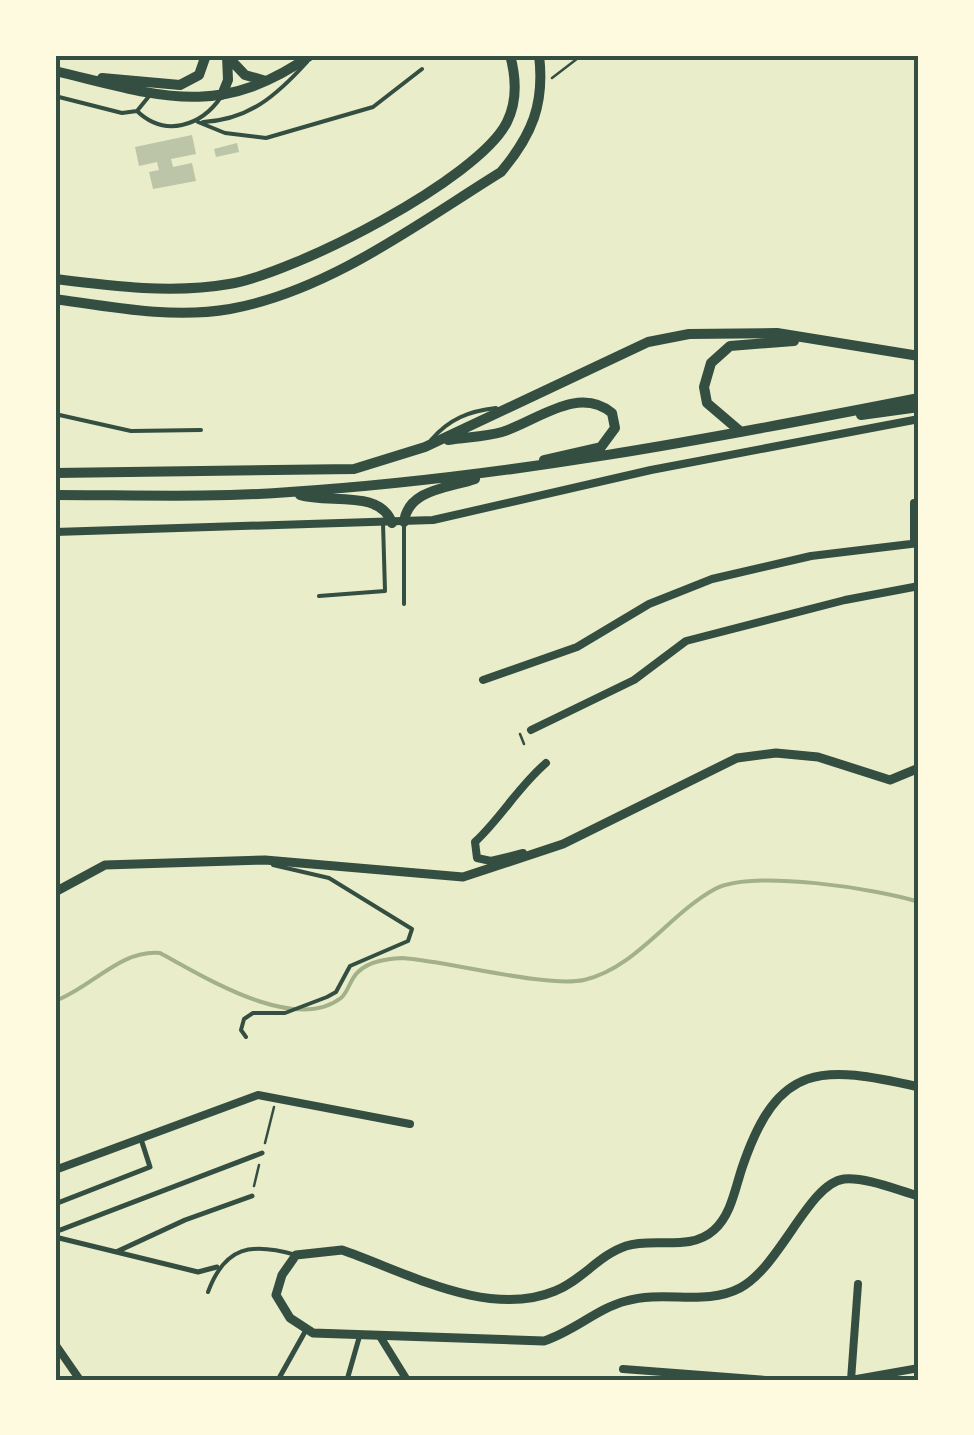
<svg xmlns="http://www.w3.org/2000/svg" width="974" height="1435" font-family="Ubuntu,sans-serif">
<rect width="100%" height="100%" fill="#e9edc9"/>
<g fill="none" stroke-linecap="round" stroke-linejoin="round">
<path stroke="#a3b18a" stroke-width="4" d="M55 1001C91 988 121 949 160 953 203 976 294 1034 341 998 349 991 350 979 358 972 369 961 387 959 402 958 448 961 546 988 584 980 636 968 669 914 715 889 751 869 879 889 919 902"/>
</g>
<path fill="#bcc5a7" d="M192 135 196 154 171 159 173 167 192 163 196 181 153 189 149 172 159 170 157 162 139 166 135 147Z
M237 143 239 152 216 157 214 149Z"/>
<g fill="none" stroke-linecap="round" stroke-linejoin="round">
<path stroke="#344e41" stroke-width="2.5" d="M830 55 919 59
M552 78 582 55
M520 734 524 744
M265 1143 274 1107
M254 1186 259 1165"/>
<path stroke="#344e41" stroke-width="4" d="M55 96 122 113 137 111 150 95
M137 111C165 138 201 126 221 97
M198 122 225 133 266 138 373 107 422 69
M203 122C249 120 277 95 307 62
M55 414 131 431 201 430
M431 440C449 419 469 411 496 408
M319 596 385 591 383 523
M404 604V524
M246 1037 241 1030 244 1019 253 1013H285L327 997 336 992 350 966 408 941 412 929 329 878 273 865
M208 1292C225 1246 251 1242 296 1255"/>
<path stroke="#344e41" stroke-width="5" d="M55 1204 150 1167 141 1139
M55 1232 262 1153
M55 1237 198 1272 217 1267
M116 1252 185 1220 252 1196
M278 1380 306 1330
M347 1380 359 1338"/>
<path stroke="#344e41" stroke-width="8" d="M55 532 433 520 651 470 919 419
M914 543V503H919
M483 680 577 647 649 604 712 579 811 556 919 543
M531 730 634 680 686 641 845 600 919 586
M523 853 491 861 477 858 475 842C501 818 518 787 546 763
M55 1170 258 1095 410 1124
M381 1338 407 1380
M55 1344 80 1380
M623 1369 766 1380
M851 1380 858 1284
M851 1380 919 1368"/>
<path stroke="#344e41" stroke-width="9" d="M55 892 105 865 265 860 463 877 563 844 737 758 776 753 818 757 890 780 919 768
M919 1087C821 1065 778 1061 742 1168 735 1189 731 1215 714 1230 690 1252 654 1237 626 1246 599 1255 581 1281 555 1291 488 1319 406 1272 342 1250L296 1255 282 1275 276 1295 290 1318 313 1333 544 1341C573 1332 598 1308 626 1301 664 1290 706 1306 740 1288 780 1267 809 1183 844 1179 866 1177 897 1190 919 1196"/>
<path stroke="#344e41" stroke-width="10" d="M227 56 245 75 266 81
M55 71C157 95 217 121 311 55
M102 78 180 85 199 75 206 55
M222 95 228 80 227 56
M55 279C111 286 173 294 229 284 293 274 479 179 507 122 518 100 516 77 510 55
M55 299C112 307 172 319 230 309 329 291 417 224 501 172 532 135 545 104 539 55
M861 415 919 407
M741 432 707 403 704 387 711 363 730 346 794 341
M448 440C466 437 485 437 502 432 537 421 578 385 612 413L615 428 601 447 544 460
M55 473 354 469 425 447 648 342 689 334 777 333 919 356
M55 495C133 495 212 498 290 492 503 478 710 439 919 398
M300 495C329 504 380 489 392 523
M404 522C408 489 449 488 475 479"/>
</g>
<rect width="974" height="1435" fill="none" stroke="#fefae0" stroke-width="115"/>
<rect x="58" y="58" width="858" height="1320" fill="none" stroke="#344e41" stroke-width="4"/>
</svg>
